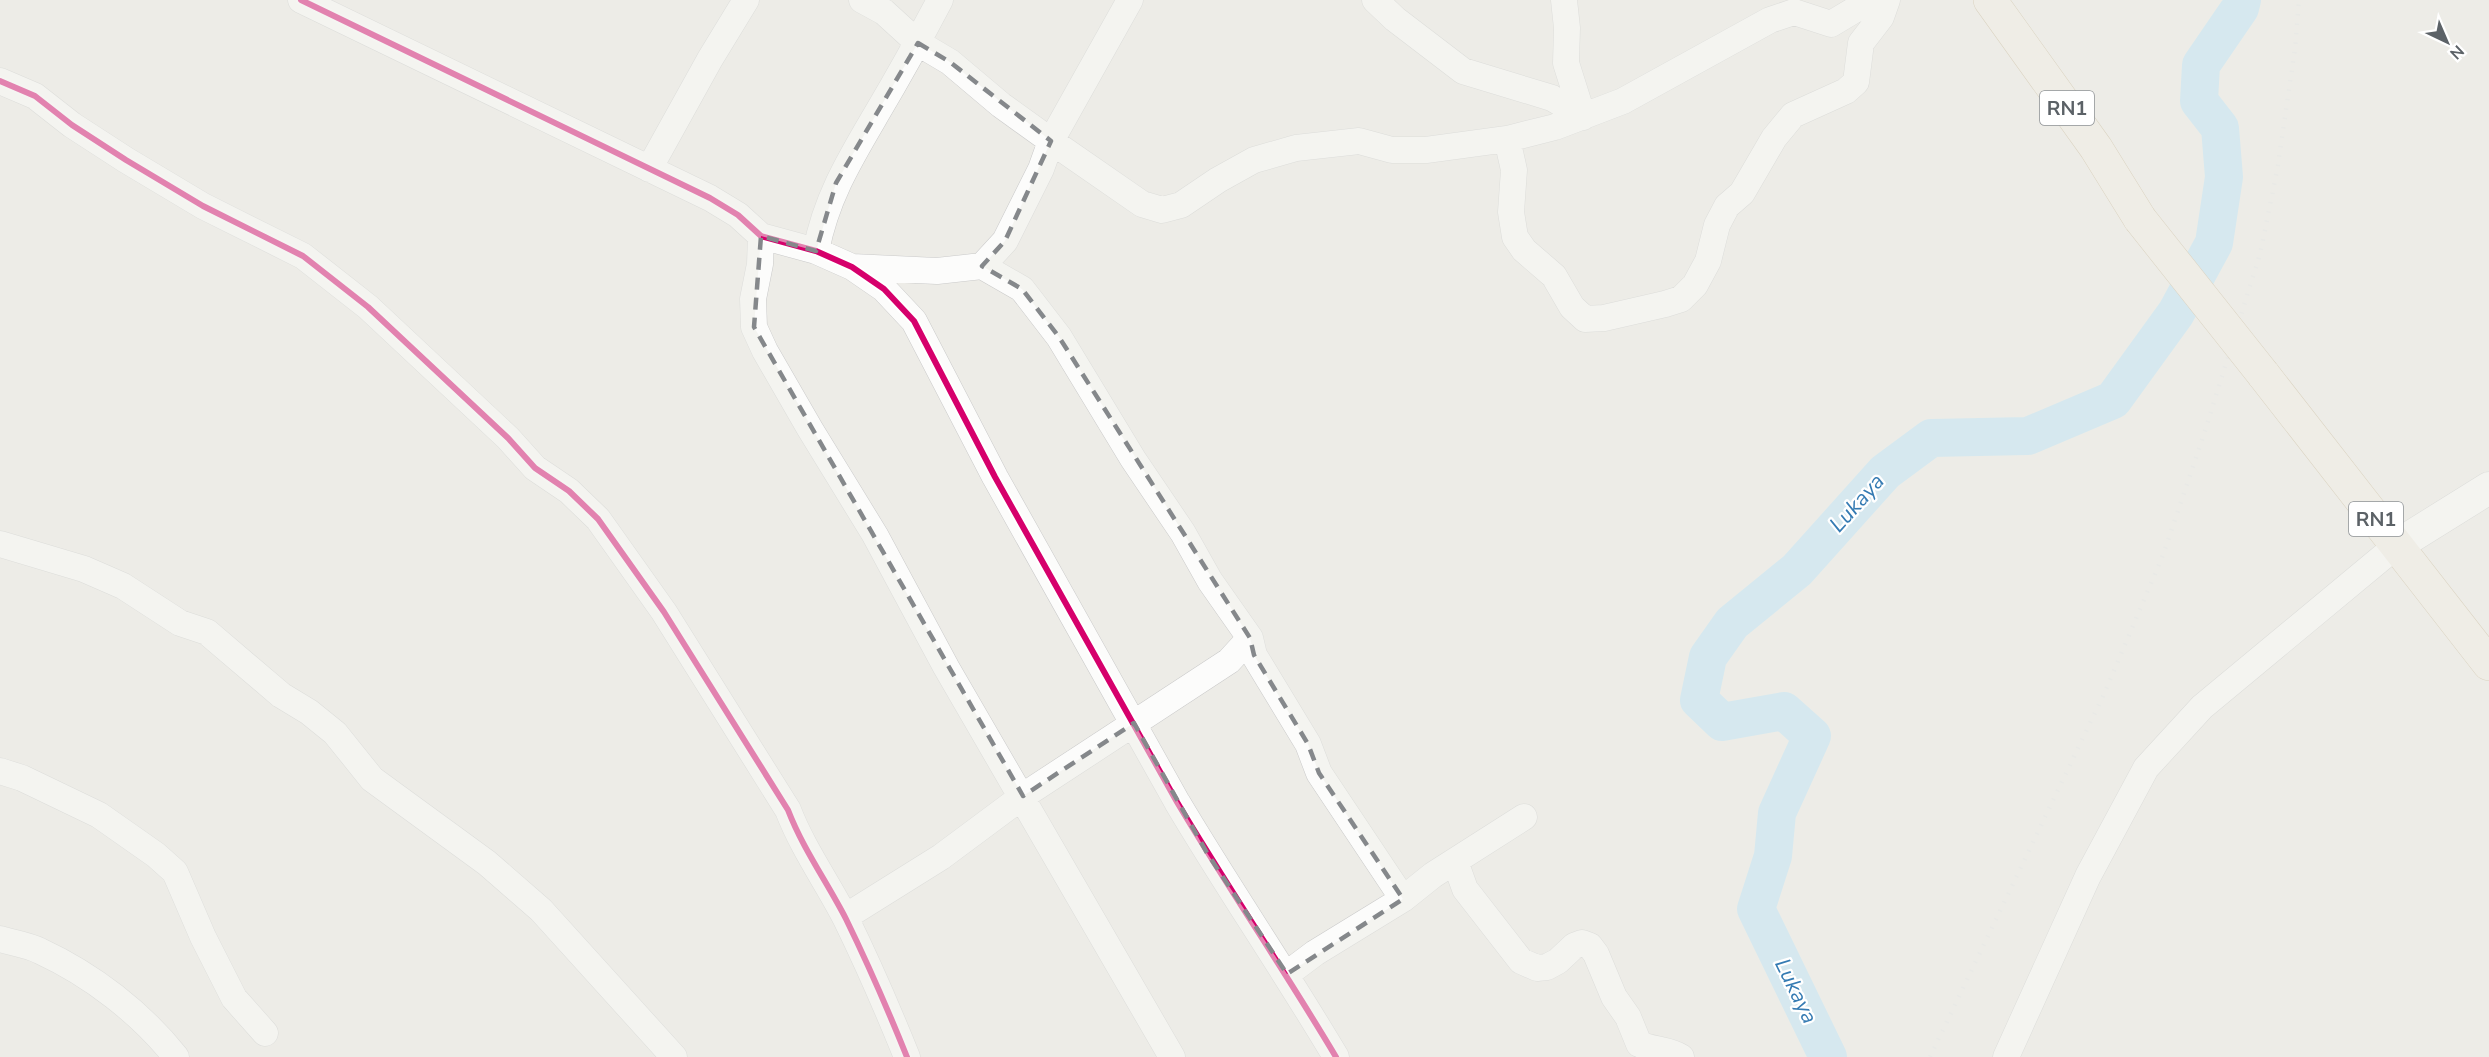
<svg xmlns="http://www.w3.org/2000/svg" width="2489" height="1057" font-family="'Nunito Sans',sans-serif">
<rect width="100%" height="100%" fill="#edece7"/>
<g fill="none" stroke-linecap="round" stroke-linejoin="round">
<path stroke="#bbe3f8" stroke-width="38" d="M1828 1057 1756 909 1773 856 1777 813 1812 736 1784 711 1722 722 1699 700 1708 657 1732 623 1797 570 1885 472 1931 438 2028 436 2113 400 2176 313 2214 243 2224 177 2220 128 2199 101 2201 65 2240 8 2242 0"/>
<g stroke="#cacaca" stroke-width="27">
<path id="minor" d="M301 0 710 198 738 215 761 236 816 251 852 267 884 289 914 321 995 477 1177 802C1228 888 1285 971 1336 1057
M862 0 884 12 918 43 950 62 1001 105 1051 141 1142 204 1162 210 1181 205 1218 180 1254 160 1296 148 1359 141 1392 150H1426L1507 139 1555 127 1623 101 1770 20 1794 12 1831 24 1871 0
M1375 0 1395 19 1463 71 1552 98 1583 117
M1564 0 1567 28 1566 63 1583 117
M0 81 35 96 72 125 126 160 203 206 303 256 368 307 508 438 535 468 569 491 598 519 664 612 788 810C803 849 827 882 846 919 868 964 888 1010 907 1057
M1507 139 1514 170 1511 212 1515 237 1524 250 1554 276 1572 307 1585 319 1604 318 1665 304 1681 299 1695 285 1708 261 1717 225 1727 206 1742 193 1774 138 1793 115 1846 91 1856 82 1861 43 1881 17 1887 0
M649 169 710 59 746 0
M761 236 760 264 753 299 754 327 765 351 810 429 875 535 946 667 1172 1057
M816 251C826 198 850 159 877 113 899 76 920 38 940 0
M982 266 1022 289 1059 337 1133 459 1183 533 1210 581 1250 638 1254 655 1308 744 1319 773 1403 899
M852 267 937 271 982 266 1005 241 1041 169 1051 141 1130 0
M0 544 84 569 123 586 180 623 207 632 281 695 309 712 335 733 372 779 487 863 541 910 674 1057
M0 771 22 778 99 815 156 855 175 872 203 937 234 998 265 1033
M1455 861 1465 889 1521 961 1537 968 1547 967 1558 961 1574 946 1582 943 1590 946 1596 954 1614 997 1628 1017 1639 1044C1652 1050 1669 1049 1681 1057
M845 917 941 857 1023 796 1229 661 1250 638
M0 939C13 943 28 945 40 951 92 975 141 1013 176 1057
M1287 974 1315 953 1403 899 1433 875 1524 817
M2006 1057 2088 876 2146 768 2202 707 2396 546"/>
</g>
<g stroke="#cacaca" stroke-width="33">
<path id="tertiary" d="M2396 546 2489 488"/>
</g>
<g stroke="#c5b394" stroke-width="34">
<path id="trunk" d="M1990 0 2096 148 2140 219
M2263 374 2489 664"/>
</g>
<use href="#minor" stroke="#fcfcfb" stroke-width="26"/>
<use href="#tertiary" stroke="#fcfcfb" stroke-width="32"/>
<use href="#trunk" stroke="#f2eee4" stroke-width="33"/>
<path stroke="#e4e4e4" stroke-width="4.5" stroke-dasharray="1.5 8" stroke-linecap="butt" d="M1930 1057 2104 694 2163 555 2204 434 2260 254 2277 171 2295 49 2299 0"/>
<g stroke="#c5b394" stroke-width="34" stroke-linecap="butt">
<path id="trunk-bridge" d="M2140 219 2263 374"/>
</g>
<use href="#trunk-bridge" stroke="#f2eee4" stroke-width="33"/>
<g stroke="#fff" stroke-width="10">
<path id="cycleway" d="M301 0 710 198 738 215 761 236 816 251 852 267 884 289 914 321 995 477 1177 802C1228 888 1285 971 1336 1057
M0 81 35 96 72 125 126 160 203 206 303 256 368 307 508 438 535 468 569 491 598 519 664 612 788 810C803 849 827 882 846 919 868 964 888 1010 907 1057"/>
</g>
<use href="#cycleway" stroke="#d6006c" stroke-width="6"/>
</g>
<path d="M0 0H2489V1057H0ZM918 43 950 62 1051 141 1005 241 982 266 1022 289 1059 337 1250 638 1254 655 1308 744 1319 773 1403 899 1287 974 1207 853 1134 723 1023 796 754 327 761 236 816 251 836 183Z" fill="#edece7" fill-opacity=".55" fill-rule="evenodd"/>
<path fill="none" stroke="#85888b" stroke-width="4.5" stroke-dasharray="12 8" stroke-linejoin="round" d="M918 43 950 62 1051 141 1005 241 982 266 1022 289 1059 337 1250 638 1254 655 1308 744 1319 773 1403 899 1287 974 1207 853 1134 723 1023 796 754 327 761 236 816 251 836 183Z"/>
<g text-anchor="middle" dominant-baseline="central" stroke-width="4.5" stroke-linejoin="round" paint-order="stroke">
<g fill="#fff" stroke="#8d9195" stroke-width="1.5">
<rect x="2040" y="91" width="54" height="34" rx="4.5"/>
<rect x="2349" y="502" width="54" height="34" rx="4.5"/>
</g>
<g font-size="20" font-weight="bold" fill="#5c6267">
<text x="2067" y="108">RN1</text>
<text x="2376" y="519">RN1</text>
</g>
<g font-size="22" font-style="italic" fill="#357bb3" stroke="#fff">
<text transform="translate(1857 503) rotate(-48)">Lukaya</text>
<text transform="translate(1796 991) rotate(64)">Lukaya</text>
</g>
</g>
<g transform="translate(2447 42) rotate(136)" stroke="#ffffff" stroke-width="4.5" paint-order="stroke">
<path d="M0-4.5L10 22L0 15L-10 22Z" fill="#5c6267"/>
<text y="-9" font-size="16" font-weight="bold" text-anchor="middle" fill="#5c6267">N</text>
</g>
</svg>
